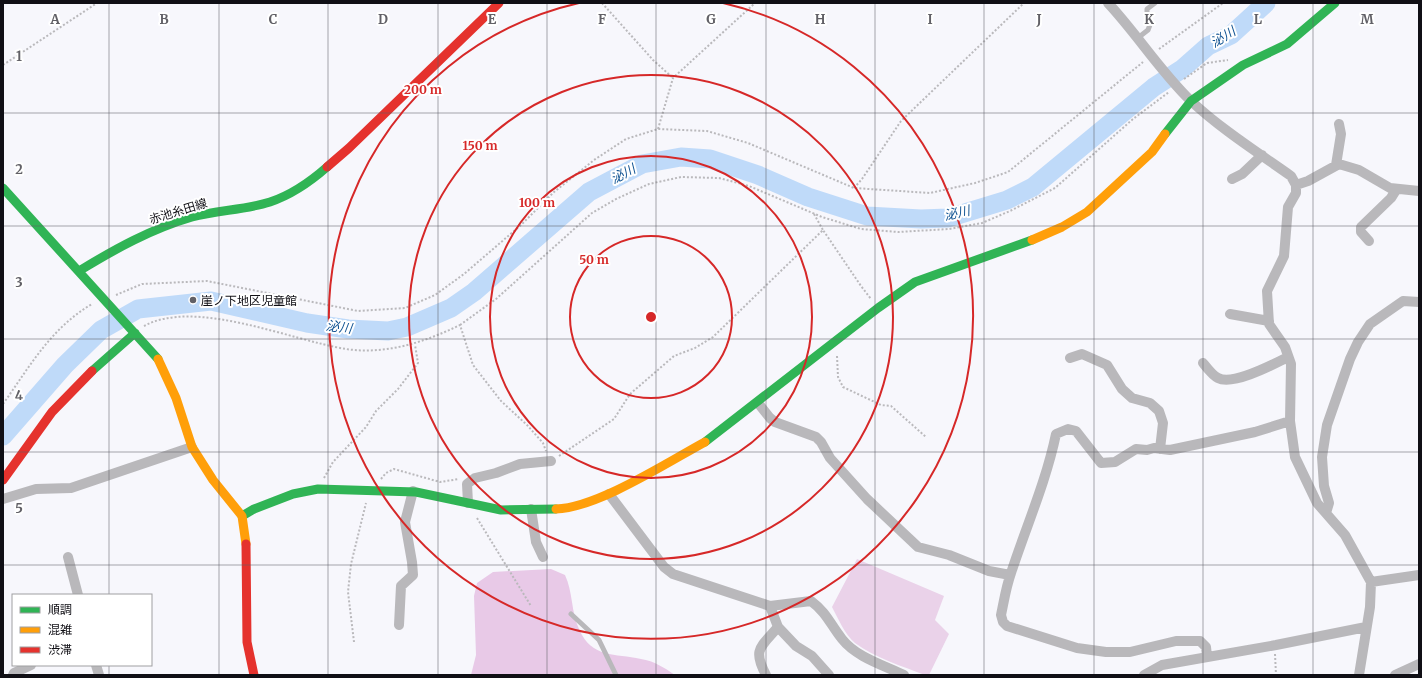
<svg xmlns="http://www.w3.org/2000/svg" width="1422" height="678" font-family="Merriweather,'Noto Sans JP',serif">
<rect width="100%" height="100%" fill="#f7f7fc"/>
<path fill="#ead2e9" d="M857 559 944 596 935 620 949 634 929 675H925C902 666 875 658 855 643 845 635 838 618 832 607Z"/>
<path fill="#e8c9e7" d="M551 569 565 575C573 592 571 612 579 629 592 659 615 653 641 659 654 661 665 668 675 675H471L476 655 474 596 477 583 493 572Z"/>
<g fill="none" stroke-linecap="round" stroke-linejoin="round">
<path stroke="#bfdaf9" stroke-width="19" d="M3 436 65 365 101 330 138 309 211 301 307 323 348 329 388 331 407 327 451 308 474 292 589 192 642 164 681 157 710 159 758 175 808 197 867 216 921 219 948 218 1007 200 1033 187 1154 87 1182 69 1208 46 1231 35 1266 3"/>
<path stroke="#bab9bc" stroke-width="2" stroke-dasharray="2 2" stroke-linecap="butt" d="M602 3 653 60 673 78
M1159 49 1223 3
M3 65 97 3
M1184 79 1207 63 1228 60
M658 129 673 78 755 3
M854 188 862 179 901 121 1024 3
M814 214 823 230
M116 295 142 284 207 281 358 311 405 308 435 295 464 274 521 225 554 192 594 160 626 139 658 129 707 131 748 143 854 188 930 193 975 183 1008 172 1143 62
M460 325 496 299 592 213 616 199 649 184 681 177 719 178 749 186 822 217 861 229 898 232 949 229 982 223 1010 211 1055 188 1133 119 1169 92
M144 326C195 298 290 340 346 349 386 355 425 342 460 325L473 365 501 401 527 425 543 443 546 451
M837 356 838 377 843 387 881 405 891 406 926 437
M3 404C30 366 51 328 92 304
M559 456 614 419 630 394 674 356 695 348 713 337 823 230 861 286 871 299
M324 478 333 462 366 427 376 411 398 389 418 363 415 345
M381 479 386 473 394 469 440 482 459 479
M477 518 531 606
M354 642 348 592 351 564 366 503
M1275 654 1276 675"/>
<path stroke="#b9b8bb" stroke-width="5" d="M1139 37 1148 30 1151 22 1147 15V9L1155 3
M571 614 599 640 616 675"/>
<path stroke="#b9b8bb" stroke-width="10" d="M1108 3C1137 34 1160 71 1191 101 1221 129 1257 152 1291 176L1296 185V193L1288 207 1284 256 1267 291 1269 324 1285 347 1291 364 1290 421 1295 457 1317 503 1345 535 1371 582 1370 607 1359 675
M1336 165 1341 134 1339 124
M1232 179 1242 174 1262 155
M1296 185 1308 181 1339 164 1359 170 1390 188 1419 191
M1369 241 1361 232V227L1391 198 1396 190
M1230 314 1269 321
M1070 358 1082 354 1107 365 1122 389 1132 398 1150 403 1159 411 1163 423 1160 449
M1203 363C1207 368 1213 376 1218 378 1233 386 1274 364 1288 357
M758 403 770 418 775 422 816 437 821 442 830 458 867 499 918 547 949 555 989 571 1010 575
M609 494 664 567 673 574 770 606 811 601C827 613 830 624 842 639 856 657 883 665 904 675
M3 499 36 489 71 488 192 447
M468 503 467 484 475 478 496 473 520 464 551 461
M531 509 536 542 543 557
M1326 513 1329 503 1324 486 1322 457 1327 425 1350 359 1358 342 1370 324 1403 301 1419 302
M68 557 78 595
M1371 582 1419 575
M770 606 778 627 796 646 812 656 829 675
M399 625 401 586 413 575 412 562 405 522 413 491
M1207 656 1206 647 1200 641H1176L1130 652H1106L1077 648 1007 626 1003 622 1001 615C1004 601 1006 587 1011 573 1026 527 1046 482 1056 434L1068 429 1076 431 1101 463 1115 462 1136 449 1147 450 1154 448 1170 450 1255 432 1290 421
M96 665 99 675
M13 675 14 673 31 665
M766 675C752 649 761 647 778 627
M1144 675 1162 665 1276 645 1366 627
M1395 675 1419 664"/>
<path stroke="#30b455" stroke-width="9" d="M1165 134 1191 101 1243 65 1287 44 1335 3
M3 188 158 359
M79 271C115 249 151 229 192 217 217 210 245 210 270 202 291 195 310 182 327 167
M92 371 135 333
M705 442 878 308 915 282 1032 240
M242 516 254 509 293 494 318 489 416 492 501 510 556 509"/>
<path stroke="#ff9f0a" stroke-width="9" d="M1032 240 1062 227 1087 212 1152 152 1165 134
M158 359 176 398 192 447 213 480 242 516 246 544
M556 509C597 508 668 462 705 442"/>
<path stroke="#e5322d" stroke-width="9" d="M327 167 349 148 499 3
M3 480 52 412 92 371
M246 544 247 642 254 675"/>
</g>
<path fill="none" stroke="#616066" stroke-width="1" stroke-opacity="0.55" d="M109 3V595M219 3V675M328 3V675M438 3V675M547 3V675M656 3V675M766 3V675M875 3V675M984 3V675M1094 3V675M1203 3V675M1313 3V675M3 113H1419M3 226H1419M3 339H1419M3 452H1419M3 565H1419M109 665V675"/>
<g fill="none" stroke="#d62828" stroke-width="2">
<circle cx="651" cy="317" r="81"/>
<circle cx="651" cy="317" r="161"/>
<circle cx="651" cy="317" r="242"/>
<path d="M723 3A322 322 0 1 1 579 3"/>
</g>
<circle fill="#616066" stroke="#fff" stroke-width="1.5" cx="193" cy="300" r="4"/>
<g text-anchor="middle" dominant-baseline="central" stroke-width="4" stroke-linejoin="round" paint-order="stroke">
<g font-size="12" fill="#100f15" stroke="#fff">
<text transform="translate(178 211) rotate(-17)">赤池糸田線</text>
</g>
<g font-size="12" fill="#100f15" stroke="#fff" text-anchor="start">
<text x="201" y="300">崖ノ下地区児童館</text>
</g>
<g font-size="13" font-style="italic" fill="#105392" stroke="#fff">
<text transform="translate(1223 37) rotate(-32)">泌川</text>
<text transform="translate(623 174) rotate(-28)">泌川</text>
<text transform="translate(957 213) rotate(-13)">泌川</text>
<text transform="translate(339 327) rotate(7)">泌川</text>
</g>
</g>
<g font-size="13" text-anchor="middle" font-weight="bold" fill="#616066" stroke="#fff" stroke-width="4" stroke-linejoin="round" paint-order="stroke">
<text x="55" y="24">A</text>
<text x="164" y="24">B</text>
<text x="273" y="24">C</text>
<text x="383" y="24">D</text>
<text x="492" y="24">E</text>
<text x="602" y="24">F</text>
<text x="711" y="24">G</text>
<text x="820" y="24">H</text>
<text x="930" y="24">I</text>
<text x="1039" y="24">J</text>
<text x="1149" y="24">K</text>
<text x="1258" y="24">L</text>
<text x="1367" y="24">M</text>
<text x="19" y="61">1</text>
<text x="19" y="174">2</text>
<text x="19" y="287">3</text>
<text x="19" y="400">4</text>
<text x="19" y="513">5</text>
</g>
<circle cx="651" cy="317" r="6" fill="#d62828" stroke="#fff" stroke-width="2"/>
<g font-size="12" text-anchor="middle" font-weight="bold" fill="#d62828" stroke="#fff" stroke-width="4" stroke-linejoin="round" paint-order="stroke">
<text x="423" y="94">200 m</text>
<text x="480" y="150">150 m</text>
<text x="537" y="207">100 m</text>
<text x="594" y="264">50 m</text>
</g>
<rect width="1422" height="678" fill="none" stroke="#100f15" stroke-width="8"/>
<rect x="12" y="594" width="140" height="72" fill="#ffffff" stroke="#9f9fa1"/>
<rect x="20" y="607" width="20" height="6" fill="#30b455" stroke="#9f9fa1"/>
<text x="48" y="614" font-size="12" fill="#100f15">順調</text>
<rect x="20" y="627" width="20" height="6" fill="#ff9f0a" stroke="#9f9fa1"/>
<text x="48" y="634" font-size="12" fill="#100f15">混雑</text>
<rect x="20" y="647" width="20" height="6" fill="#e5322d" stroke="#9f9fa1"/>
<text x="48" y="654" font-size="12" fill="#100f15">渋滞</text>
</svg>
